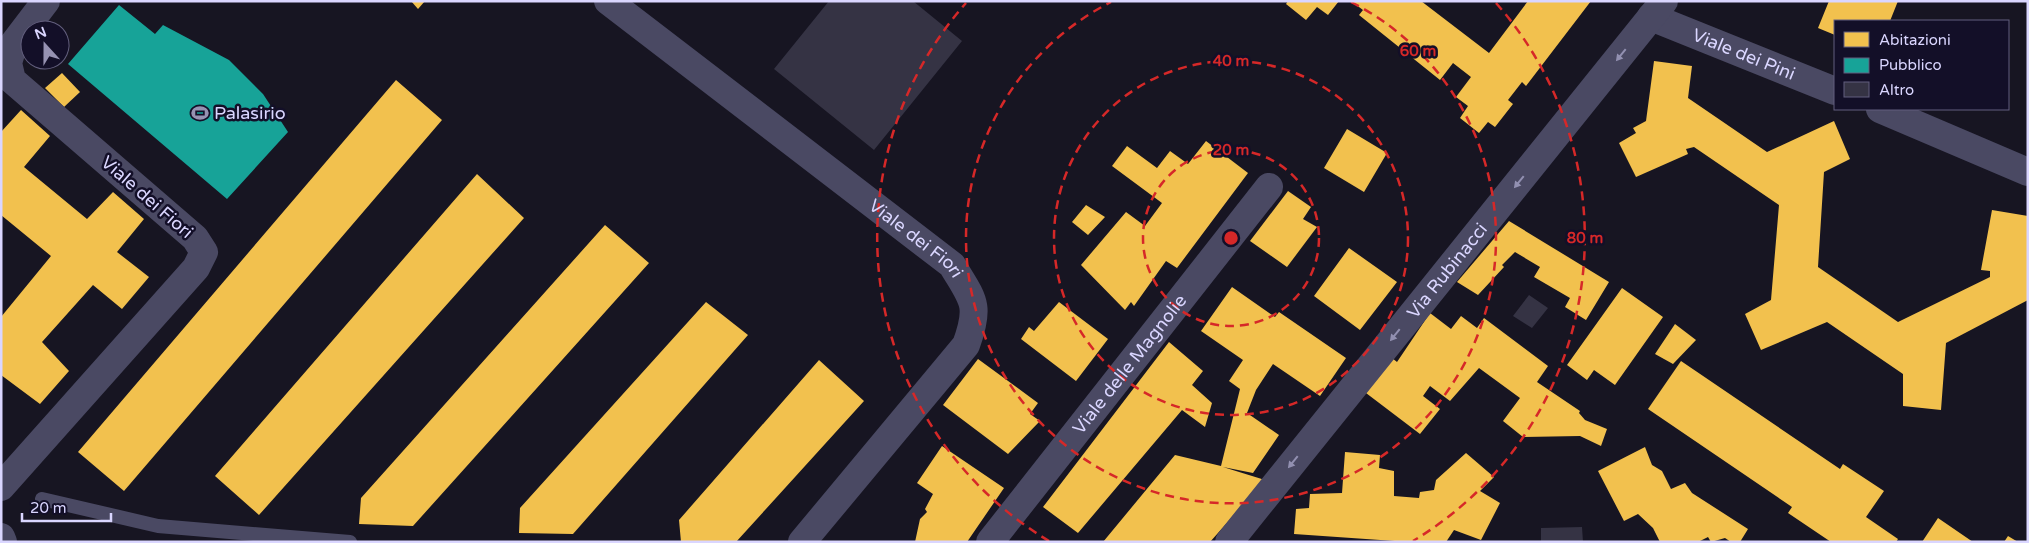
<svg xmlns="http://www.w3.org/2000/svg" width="2029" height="543" font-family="'Varela Round',sans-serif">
<rect width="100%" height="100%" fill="#171522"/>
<path fill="#f2c14e" d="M411 1H425L418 9Z
M1288 1H1339L1328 15 1317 7 1306 20 1286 4Z
M1351 1H1421L1489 53 1528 1H1591L1526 86 1522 82 1508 100 1513 104 1495 127 1488 122 1479 133 1460 118 1468 106 1456 97 1471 77 1453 63 1440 80 1359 15 1363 10Z
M1829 1H1898L1890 21H1835V35L1818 28Z
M1654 61 1692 66 1688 98 1767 152 1834 121 1850 159 1824 172 1818 267 1898 322 1990 277V271L1981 270 1992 210 2028 216V300L1946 343 1941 410 1903 406V374L1827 322 1761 350 1745 314 1771 300 1779 205 1694 147 1686 149 1688 154 1636 177 1619 143 1636 133 1633 128 1646 121Z
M62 73 80 92 64 107 45 88Z
M396 80 442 120 124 491 78 452Z
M21 110 50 136 24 167 87 219 113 192 144 219 117 252 149 277 122 309 93 285 42 342 69 371 40 404 1 375V317L51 256 1 215V132Z
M1347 129 1387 153 1364 192 1324 168Z
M1206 141 1248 173 1177 268 1166 261 1134 306 1131 302 1125 310 1081 265 1126 212 1145 226 1162 203 1112 166 1127 146 1157 168 1170 151 1188 164Z
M477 174 524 218 259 515 215 476Z
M1288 191 1311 207 1303 219 1317 227 1287 267 1250 241Z
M1086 205 1105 217 1088 235 1072 222Z
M1509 221 1609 282 1586 320 1565 307 1570 298 1534 277 1540 267 1515 252 1502 265 1504 267 1478 295 1457 282Z
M605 225 649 263 413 526 359 524 361 498Z
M1349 248 1397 282 1360 330 1314 296Z
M1232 287 1275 317 1279 312 1346 358 1320 396 1273 364 1256 390 1247 413 1279 435 1253 473 1223 467 1265 480 1210 542H1103L1175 455 1221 466 1240 389 1229 381 1243 360 1201 331Z
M1622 288 1663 317 1615 385 1594 370 1587 380 1567 365Z
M706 302 748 335 573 534 519 533 520 508Z
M1059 302 1108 339 1076 381 1021 339 1029 327 1034 331Z
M1430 313 1451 329 1461 316 1477 328 1484 318 1548 366 1537 382 1580 411 1579 413 1585 420 1607 429 1601 446 1580 436 1523 437 1503 421 1520 398 1479 368 1450 401 1430 386 1423 396 1440 409 1420 434 1366 393 1392 358 1397 362Z
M1675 324 1696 340 1673 364 1655 354Z
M1169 342 1203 371 1192 385 1212 403 1205 427 1182 410 1078 533 1043 507Z
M978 359 1038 403 1030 414 1040 421 1008 454 943 405Z
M819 360 864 401 736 542H681L679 520Z
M1681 361 1840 469 1843 464 1884 491 1866 517 1898 539 1896 542H1831L1788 513 1792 507 1648 409Z
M942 446 1004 488 967 542H915L920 519 927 512 925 509 933 494 917 483Z
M1645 447 1652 465 1662 471 1671 489 1685 483 1692 493 1748 529 1740 542H1731L1725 538 1711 542 1708 537 1698 542H1660L1653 528 1638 514 1624 521 1598 471Z
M1345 452 1380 455 1379 468 1394 471V496L1419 498 1420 492 1434 490 1436 480 1466 453 1494 477 1480 491 1500 503 1481 540 1454 530 1446 542H1409L1294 534 1296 509 1309 508 1310 494 1342 493Z
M1938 518 1973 542H1922Z
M2008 536 2018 542H2004Z"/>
<path fill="#17a398" d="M119 5 155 34 163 25 229 60 263 94 288 132 227 199 68 64Z"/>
<path fill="#353344" d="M829 1H913L962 41 874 150 774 69Z
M1529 295 1548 308 1532 328 1513 316Z
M1582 527 1583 542H1541V528Z"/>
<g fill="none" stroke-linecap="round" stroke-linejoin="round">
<path stroke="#4a4963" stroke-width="14" d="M42 499 158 526 350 542"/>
<g stroke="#4a4963" stroke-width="28">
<path id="s1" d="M608 1 952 265C973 300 981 304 966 345L802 542"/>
<path id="s2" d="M1651 17 1835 91"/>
<path d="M1880 109 2028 172"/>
<path d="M1 487 196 268 204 252 195 238 12 80 8 63 14 43 46 1"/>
<path d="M1 537 3 542"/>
<path id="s3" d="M990 542 1269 187"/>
<path id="s4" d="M1229 542 1664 1"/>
</g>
</g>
<defs><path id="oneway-solid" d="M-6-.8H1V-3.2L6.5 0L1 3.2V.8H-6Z" transform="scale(1.25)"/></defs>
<g fill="#9290b1">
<use href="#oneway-solid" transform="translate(1621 55) rotate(129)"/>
<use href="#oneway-solid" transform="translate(1519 182) rotate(129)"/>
<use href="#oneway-solid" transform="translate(1395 335) rotate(129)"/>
<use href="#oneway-solid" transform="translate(1293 462) rotate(129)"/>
</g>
<g fill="none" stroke="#d62828" stroke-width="2.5" stroke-dasharray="9 6">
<circle cx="1231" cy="238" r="88"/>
<circle cx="1231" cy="238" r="177"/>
<path d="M1351 2A265 265 0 1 1 1111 2"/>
<path d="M1049 541A354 354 0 0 1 966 3M1496 3A354 354 0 0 1 1413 541"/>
</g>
<defs>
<g id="stadium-bare" transform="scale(1.35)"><path d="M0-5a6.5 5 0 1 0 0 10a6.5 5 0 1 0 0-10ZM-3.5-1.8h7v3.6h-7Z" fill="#9692b2" stroke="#130f28" stroke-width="2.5" paint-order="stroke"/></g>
</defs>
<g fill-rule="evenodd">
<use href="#stadium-bare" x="200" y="113"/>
</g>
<g text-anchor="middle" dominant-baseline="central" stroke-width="5" stroke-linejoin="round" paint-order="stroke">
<g font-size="18" fill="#dad6ff" stroke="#130f28">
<text stroke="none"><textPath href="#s2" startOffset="100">Viale dei Pini</textPath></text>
<text transform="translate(147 197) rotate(41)">Viale dei Fiori</text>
<text stroke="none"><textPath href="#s1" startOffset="389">Viale dei Fiori</textPath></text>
<text stroke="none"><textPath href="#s4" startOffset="348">Via Rubinacci</textPath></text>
<text stroke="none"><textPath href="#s3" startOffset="226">Viale delle Magnolie</textPath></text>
</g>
<g font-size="18" fill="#dad6ff" stroke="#130f28" text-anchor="start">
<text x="214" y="113">Palasirio</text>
</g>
</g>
<circle cx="1231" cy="238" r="8" fill="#d62828" stroke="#130f28" stroke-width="2.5"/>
<g font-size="15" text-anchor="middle" font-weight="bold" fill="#d62828" stroke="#130f28" stroke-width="5" stroke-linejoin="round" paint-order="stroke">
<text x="1418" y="56">60 m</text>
<text x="1231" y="66">40 m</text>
<text x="1231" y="155">20 m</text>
<text x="1585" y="243">80 m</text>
</g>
<rect width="2029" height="543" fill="none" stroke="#dad6ff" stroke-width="5"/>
<rect x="1834" y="20" width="175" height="90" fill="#130f28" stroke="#635f7e"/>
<rect x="1844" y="32" width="25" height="15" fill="#f2c14e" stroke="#635f7e"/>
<text x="1879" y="45" font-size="15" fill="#dad6ff">Abitazioni</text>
<rect x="1844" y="58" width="25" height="15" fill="#17a398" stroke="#635f7e"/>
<text x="1879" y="70" font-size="15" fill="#dad6ff">Pubblico</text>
<rect x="1844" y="82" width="25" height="15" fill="#353344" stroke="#635f7e"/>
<text x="1879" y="95" font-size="15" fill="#dad6ff">Altro</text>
<g transform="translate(45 45) rotate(339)"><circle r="24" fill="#130f28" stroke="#635f7e"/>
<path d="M0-4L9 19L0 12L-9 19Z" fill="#9692b2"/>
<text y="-8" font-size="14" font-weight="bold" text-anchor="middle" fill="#dad6ff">N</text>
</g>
<path d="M22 513v8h89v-8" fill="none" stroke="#dad6ff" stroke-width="2.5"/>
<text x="30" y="513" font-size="15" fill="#dad6ff" stroke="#130f28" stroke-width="4" paint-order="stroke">20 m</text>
</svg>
